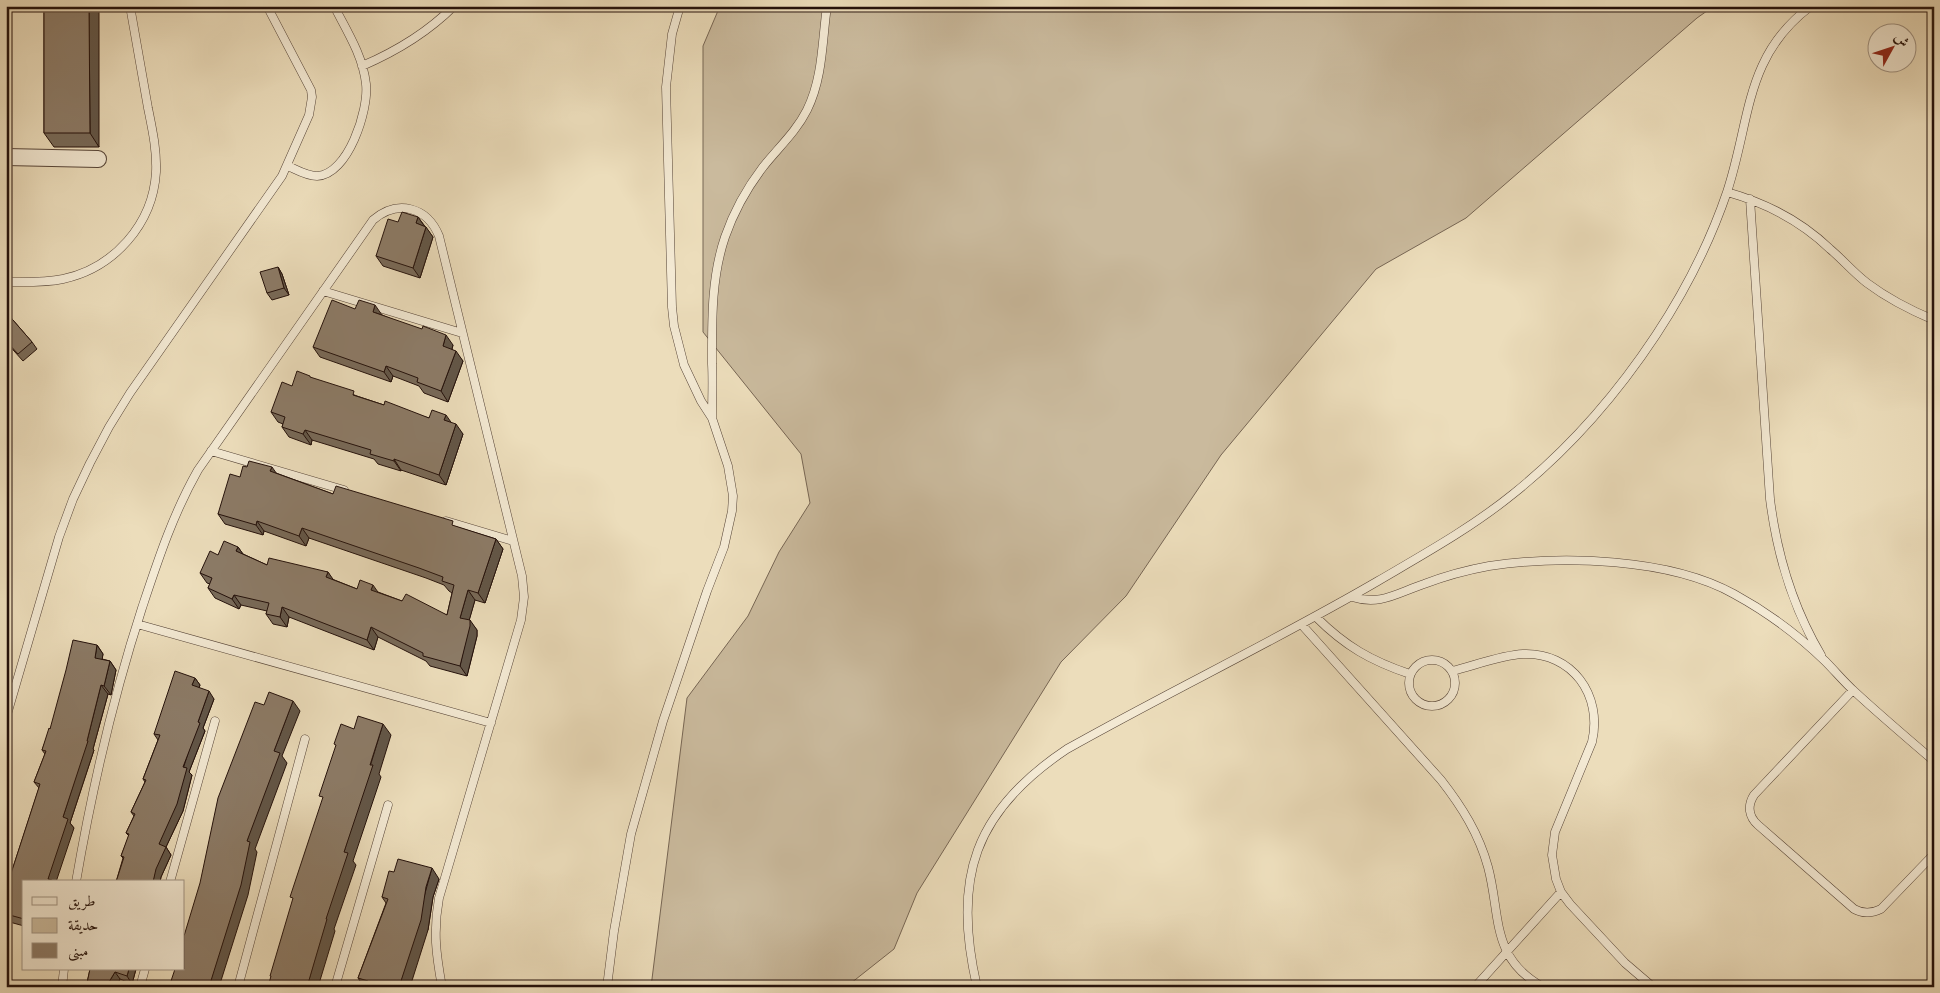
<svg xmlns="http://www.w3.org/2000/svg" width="1940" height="993" font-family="'IM FELL Great Primer',Amiri,serif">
<rect width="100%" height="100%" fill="#ecddbb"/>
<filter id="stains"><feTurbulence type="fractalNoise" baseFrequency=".004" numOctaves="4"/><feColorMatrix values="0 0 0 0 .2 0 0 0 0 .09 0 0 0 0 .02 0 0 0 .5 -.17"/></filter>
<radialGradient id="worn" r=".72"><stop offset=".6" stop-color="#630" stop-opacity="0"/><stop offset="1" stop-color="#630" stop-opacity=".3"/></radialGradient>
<path fill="#caba9d" stroke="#776654" d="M720 6H1714L1697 18 1466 218 1376 269 1221 455 1126 596 1061 662 917 893 894 949 846 987H651L687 698 748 616 779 552 810 503 801 454 703 332V46Z"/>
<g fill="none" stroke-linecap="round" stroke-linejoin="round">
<g stroke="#564437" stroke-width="9">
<path id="service" d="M362 66C397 51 427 33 454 6
M288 166C297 170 307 176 317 176 348 175 369 110 366 84 363 56 347 31 334 6
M1727 192C1766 203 1800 220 1830 249 1843 260 1853 272 1867 283 1887 298 1910 310 1934 320
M1750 199 1770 499C1777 555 1792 606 1821 655
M6 282C25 282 44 283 63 279 114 268 153 224 156 172 157 150 152 128 148 108 142 74 136 40 130 6
M323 291 462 333
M712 418C712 400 713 382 712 364 712 322 711 278 725 237 734 211 747 188 763 167 778 148 796 132 807 110 823 78 822 41 827 6
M211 451 344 490
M446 521 513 541
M1352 597C1380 606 1397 593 1424 584 1445 576 1467 570 1489 566 1562 555 1669 558 1734 594 1767 612 1798 635 1825 661 1835 671 1844 682 1854 691 1880 715 1907 738 1934 761
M1316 617C1345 646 1371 661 1410 674
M137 624 491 723
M1302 625 1441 780C1462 807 1479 834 1488 867 1501 915 1490 958 1543 987
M1409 683a23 23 0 1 1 46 0a23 23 0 1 1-46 0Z
M1452 671C1473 666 1501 655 1523 654 1572 652 1603 695 1592 742L1555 832 1552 855 1556 879 1561 892 1570 904 1625 963 1653 987
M1853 690 1754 795C1747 806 1749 817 1758 825L1854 909C1863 914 1871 914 1881 909L1934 854
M6 718 59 537 73 499 90 463 109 427 130 393 282 176 309 115 312 97 311 90 267 6
M76 882C92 789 113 697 142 608 158 560 173 514 198 470L373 220C398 199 427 207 439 236L522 576 524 597 521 620 439 898C433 931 436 954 442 987
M170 882 215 721
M62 987 64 969
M140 987 145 969
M238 987 305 739
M335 987 388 805
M607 987 614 931 631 834 663 721 707 591 724 547 732 511 733 496 728 466 712 418 701 401 684 365 674 326 672 307 666 87 672 34 680 6
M977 987C952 878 974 811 1067 749 1170 691 1277 640 1378 581 1424 554 1471 528 1513 494 1568 450 1617 394 1656 335 1685 291 1710 242 1727 192 1751 120 1744 56 1811 6
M1475 987 1561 892"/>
</g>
<g stroke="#564437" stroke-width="18">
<path id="minor" d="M6 157 98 159"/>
</g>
<use href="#service" stroke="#f3e9d3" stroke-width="8"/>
<use href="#minor" stroke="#f3e9d3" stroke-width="16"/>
</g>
<path fill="#786a59" stroke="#24110b" d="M44 6 99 147H54L44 133Z
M418 217 433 237 420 278 383 266 376 256 398 222Z
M278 267 282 274 289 295 272 300 267 293Z
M355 309 382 315 453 345 452 349 463 361 448 402 424 393 419 386 393 376 391 382 320 357 313 347Z
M6 312 32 342 37 349 23 361 6 342Z
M311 378 357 396 384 405 429 418 451 422 463 434 446 485 401 470V471L378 464 374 459 312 440 311 445 289 437 282 427 283 424 278 422 271 412 292 386Z
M276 473 333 494 457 527 496 539 503 549 485 603 475 600 469 620 477 630V636L467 676 430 666 426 661 378 637 374 650 289 617 287 627 273 624 266 614 267 611 241 605 239 609 215 598 208 588 210 584 207 583 200 573 218 555 238 547 243 554 267 565 328 572 332 579 357 589 378 592 402 601 447 615 452 593 449 591 444 585 426 578 309 538 306 546 264 531 263 535 225 524 218 514 240 477Z
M97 645 103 654 102 659 110 661 116 670 111 695 108 694 93 749 94 750 70 823 74 828 24 882V926L6 921V889L39 788 34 782 45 754 42 750 50 729Z
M195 678 200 685 199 688 214 699 203 728 205 731 189 772 192 775 183 811 166 847 171 855 161 877 160 882H116L123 858 121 856 129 836 126 833 134 816 131 812 145 782 143 779 158 740 154 734Z
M394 872 439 879 433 897 428 930 364 987 358 978 386 903 382 897Z
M90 969H136L132 984 120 979 116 987H90L87 983Z"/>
<path fill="#625648" stroke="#24110b" d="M89 6H99V147L90 133Z
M418 217 425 227 416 223Z
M426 227 433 237 420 278 413 268Z
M278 267 282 274 289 295 284 288Z
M375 305 382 315 373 312Z
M446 335 453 345 450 356 443 346Z
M456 351 463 361 448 402 441 391Z
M386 366 393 376 391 382 384 372Z
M446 415 453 425 444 420Z
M456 424 463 434 446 485 439 475Z
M305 430 312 440 311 445 303 434Z
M394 459 401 470V471L394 461Z
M272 467 279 477 270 471Z
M257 521 264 531 263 535 256 525Z
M302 528 309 538 306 546 299 536Z
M496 539 503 549 485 603 478 593Z
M238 547 245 557 236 551Z
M328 572 335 582 326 577Z
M373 585 380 595 371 590Z
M468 590 475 600 467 628 460 618Z
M234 595 241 605 239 609 232 599Z
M282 607 289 617 287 627 280 617Z
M470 620 477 630V636L467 676 460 666Z
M371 627 378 637 374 650 367 640Z
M97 645 103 654 101 667 95 658Z
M110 661 116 670 111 695 104 686Z
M195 678 200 685 197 693 192 685Z
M101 685 108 694 93 749 94 750 70 823 74 828 56 882H50L48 879 63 817 87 741Z
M209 691 214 699 203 728 205 731 189 772 192 775 183 811 166 847 171 855 161 877 160 882H153L159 844 198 722Z
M293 701 300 711 282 756 287 763 255 849 257 852 248 895 219 987H209L247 841 274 751Z
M383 724 391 735 379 774 381 777 353 861 356 865 334 929 335 931 318 987H307L344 852Z
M432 868 439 879 433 897 428 930 410 987H399Z
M129 969H136L132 984 127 976Z
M115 972 120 979 116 987H106Z"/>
<path fill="#8c7b67" stroke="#24110b" d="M44 6H89L90 133H44Z
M402 212 418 217 416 223 426 227 413 268 376 256 388 219 398 222Z
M278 267 284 288 267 293 260 272Z
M332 300 355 309 359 300 375 305 373 312 422 329 423 326 446 335 443 346 456 351 441 391 417 382 418 378 386 366 384 372 313 347Z
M6 312 32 342 18 354 6 341Z
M297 371 310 376V377L354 391 353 395 384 405 385 401 429 418 432 410 446 415 444 420 456 424 439 475 394 459V461L370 454 371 450 305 430 303 434 282 427 285 417 271 412 282 382 292 386Z
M249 461 272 467 270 471 333 494 336 486 453 521 452 525 496 539 478 593 468 590 460 618 470 620V626L460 666 423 656V653L371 627 367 640 282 607 280 617 266 614 269 603 234 595 232 599 208 588 212 578 200 573 210 551 218 555 224 541 238 547 236 551 267 565 269 558 328 572 326 577 357 589 360 580 373 585 371 590 402 601 406 594 447 615 454 585 442 581 443 577 419 568 302 528 299 536 257 521 256 525 218 514 230 474 240 477 243 466 247 467Z
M73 640 97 645 95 658 110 661 104 686 101 685 87 741H88L63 817 68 819 48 879 52 880V882H24V919L6 914V889L40 784 34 782 46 751 42 750 49 728 50 729 66 670Z
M175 671 195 678 192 685 209 691 198 722 200 723 183 767 187 768 177 804 159 844 166 847 156 869 153 882H116L124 857 121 856 129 834 126 833 135 814 131 812 146 780 143 779 160 735 154 734Z
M269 692 293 701 274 751 280 753 247 841 250 842 241 885 209 987H177L170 984 175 969H184V936L200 883 218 798 255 702 264 705Z
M358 716 383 724 370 765H373L344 852 348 853 326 919H327L307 987H268L271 976H270L293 898 290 897 323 797 319 796 336 745 334 744 341 724 354 729Z
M398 859 432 868 426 887 421 920 399 987H365L368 981 358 978 388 899 382 897 389 871 394 872Z
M90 969H129L127 976 115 972 106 987H94L87 983Z"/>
<rect width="1940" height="993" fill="none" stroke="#ecddbb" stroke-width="25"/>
<rect x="8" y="8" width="1925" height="978" fill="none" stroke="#24110b" stroke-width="2.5"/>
<rect x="12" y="12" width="1915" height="968" fill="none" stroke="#24110b"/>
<rect x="22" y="880" width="162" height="90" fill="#f3e9d3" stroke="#a09383"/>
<rect x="32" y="897" width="25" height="8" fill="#f3e9d3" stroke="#a09383"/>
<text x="68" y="906" font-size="15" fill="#24110b">طريق</text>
<rect x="32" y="918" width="25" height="15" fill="#caba9d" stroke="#a09383"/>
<text x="68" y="930" font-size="15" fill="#24110b">حديقة</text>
<rect x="32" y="943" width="25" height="15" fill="#8c7b67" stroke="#a09383"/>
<text x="68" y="956" font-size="15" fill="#24110b">مبنى</text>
<g transform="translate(1892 48) rotate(50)"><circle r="24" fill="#f3e9d3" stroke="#a09383"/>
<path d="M0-4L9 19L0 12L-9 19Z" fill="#8f2418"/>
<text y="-8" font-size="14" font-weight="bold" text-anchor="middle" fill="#24110b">ش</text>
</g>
<rect width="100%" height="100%" filter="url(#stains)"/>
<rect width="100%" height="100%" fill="url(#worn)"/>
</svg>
